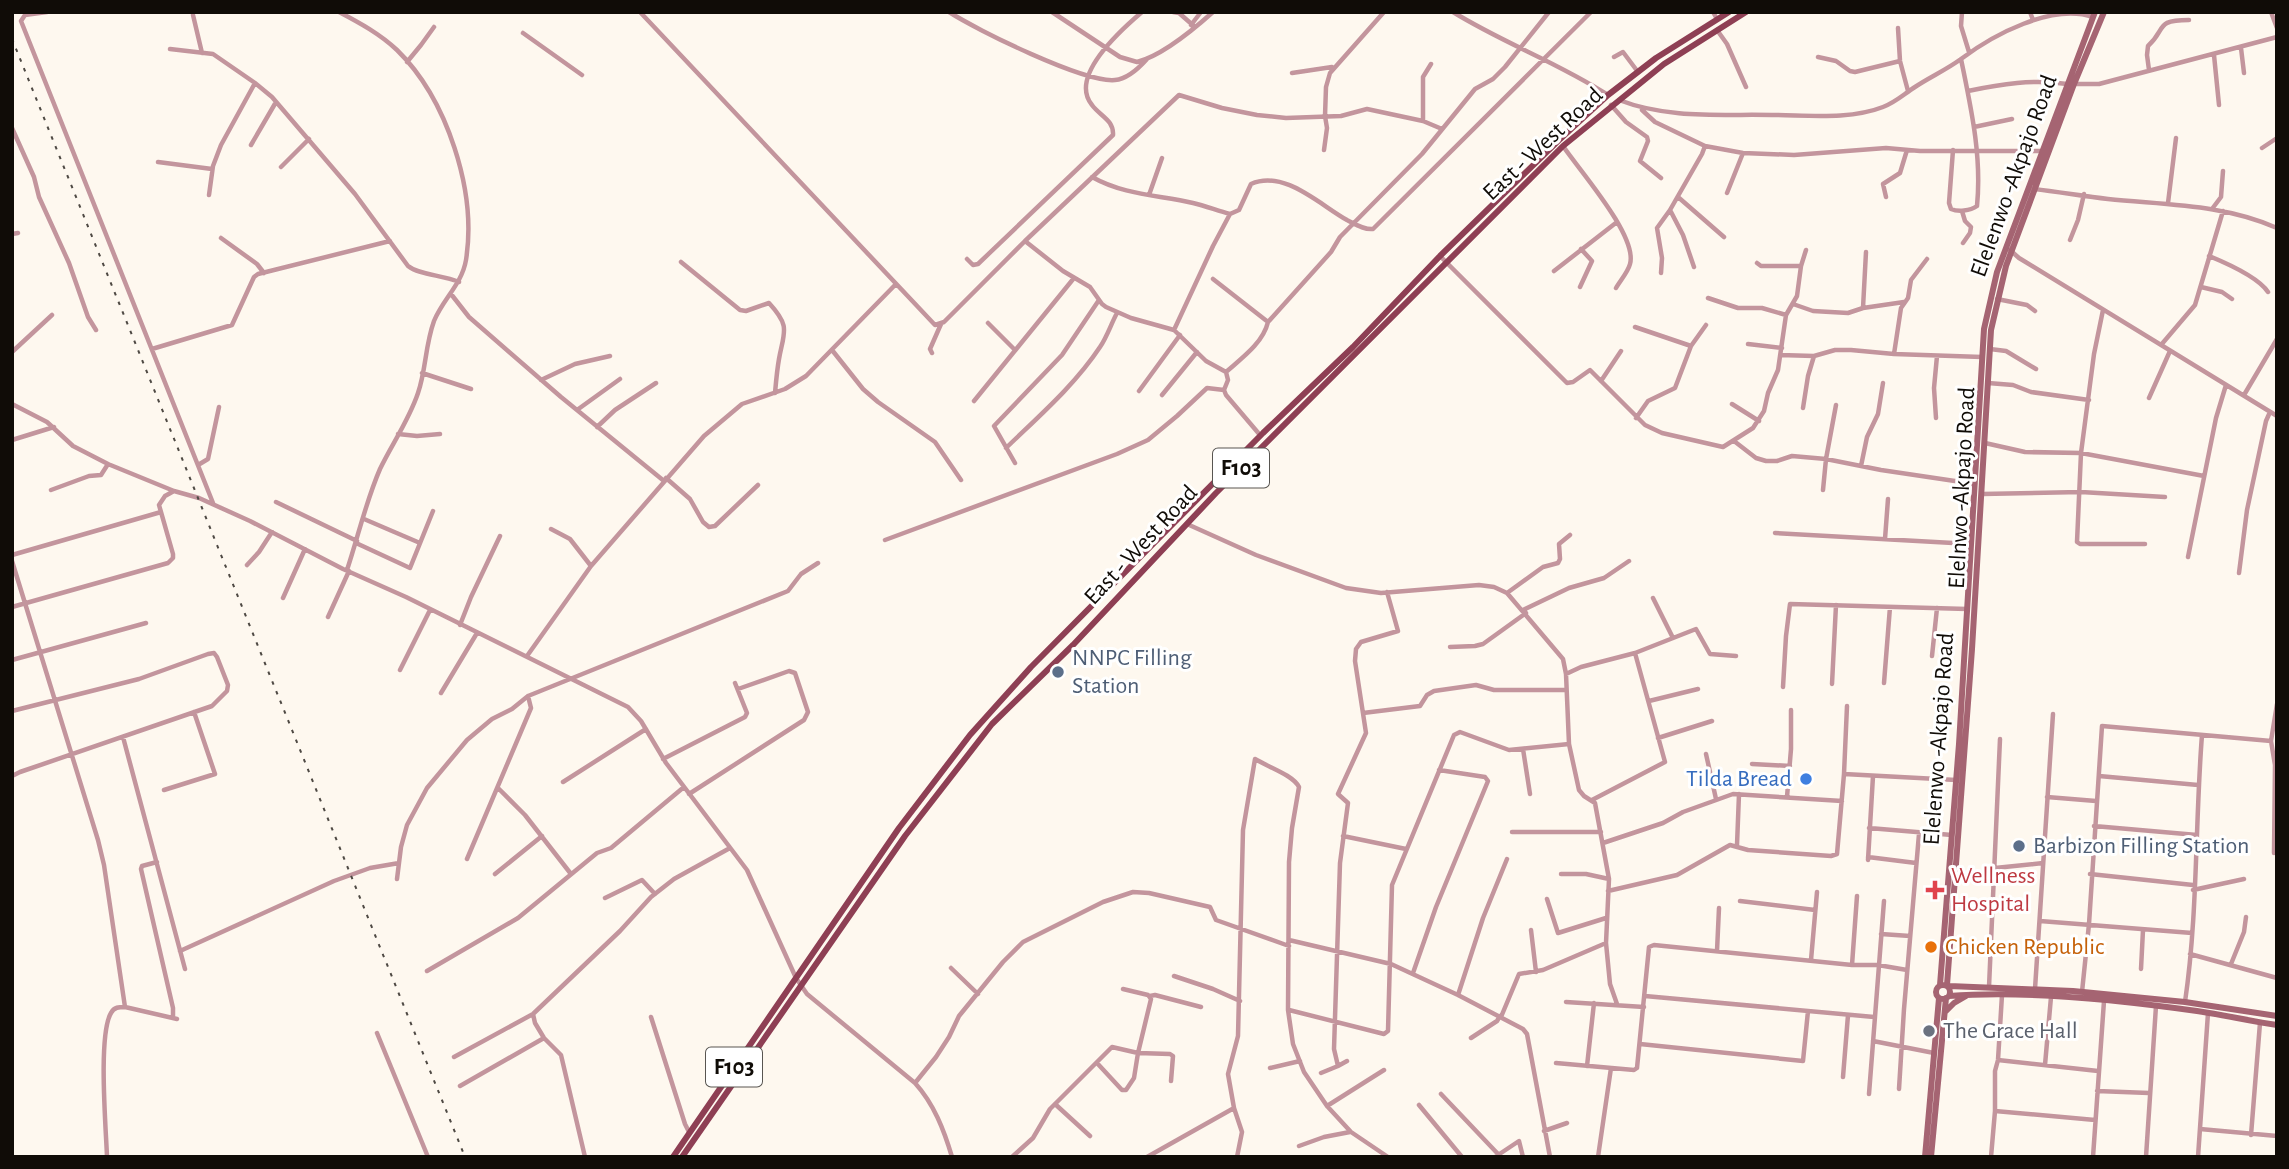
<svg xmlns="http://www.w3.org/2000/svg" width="2289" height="1169" font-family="'Alegreya Sans',sans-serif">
<rect width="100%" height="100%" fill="#fef8ef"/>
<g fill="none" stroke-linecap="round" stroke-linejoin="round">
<path stroke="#c3959d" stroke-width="4.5" d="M47 12 25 15 21 21 213 503
M339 12C360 23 380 34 397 50 447 99 477 191 466 260 462 284 443 299 434 321 425 346 426 370 418 393 409 420 392 444 380 469 366 501 358 537 347 570
M640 12 935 325 944 322 1025 241 1179 95 1222 108 1257 115 1286 118 1341 116 1367 109 1423 121 1442 129
M949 12C977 30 1084 83 1115 80 1128 79 1139 68 1147 59
M1052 12 1120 57 1137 62C1161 56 1194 29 1213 12
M1173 12 1179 13 1195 27
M1453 12C1503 43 1559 63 1608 95
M1713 12 1717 19
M1962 12 1961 26 1969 52
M2030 12 2033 20
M2271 12 2277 28
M193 15 202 53
M1191 25 1201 12
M1898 28 1900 61 1908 91
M1717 30 1727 44 1746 87
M523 33 582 75
M2241 48 2244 73
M170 49 213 54 255 83 272 97 355 194 408 266C419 275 443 275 459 282
M2214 55 2219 105
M1614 57 1623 52 1638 72
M1818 57 1836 61 1850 71 1855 72 1900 61
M407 62 421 45 434 27
M2149 70 2147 55 2148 46C2167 29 2154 20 2189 20
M1292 73 1332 67
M2074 84H2099L2277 37
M1968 91C2001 84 2033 79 2067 84
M1619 100C1668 119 1720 114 1772 115 1807 115 1850 120 1883 107 1896 102 1904 94 1915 87 1930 77 1946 70 1961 59 1993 35 2052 3 2093 17
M1611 105 1626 122 1647 137 1648 141 1640 161 1661 178
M1642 110 1655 122 1705 146 1743 153 1794 155 1886 148 1920 151H2042
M1423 121V77L1431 64
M1974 127 2012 119
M12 128 34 177 39 197 69 263 88 317 96 330
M251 145 276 102
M1563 146C1579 170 1638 236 1630 264 1628 272 1620 281 1616 288
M2262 148 2277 138
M1324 150 1327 128 1325 116 1326 87 1330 73 1384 12
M1953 150 1949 203 1951 209C1958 212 1970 211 1977 206 1982 156 1971 108 1961 59
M158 162 212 169
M281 167 309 139
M1092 177C1124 195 1158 195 1193 203 1206 206 1218 211 1230 214
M2034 189C2059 192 2083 196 2108 199 2165 205 2224 204 2277 228
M1727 193 1743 153
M209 195 213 166 221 145 255 83
M1149 195 1162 158
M1678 197 1724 237
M1886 197 1883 184 1900 173 1907 150
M2168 203 2176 138
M2212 209 2221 197 2223 171
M1670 210 1683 235 1694 267
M1962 211 1965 221 1971 227 1970 233 1963 243
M12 234 18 233
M221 238 257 264 264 273
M2070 240 2078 220 2084 194
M1025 241 1063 271 1090 287 1102 304 1106 307 1131 318 1174 330 1206 361 1226 372 1228 380 1224 390 1226 395 1260 435
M2010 250 2019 258 2277 416
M1440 256 1567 383 1573 382 1590 370 1645 425 1662 433 1723 447 1753 428 1764 411 1768 393 1778 370 1786 315 1797 296 1801 266 1806 250
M2209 256C2226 263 2258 277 2268 292
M967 259 973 265 978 264 1113 135C1114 120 1100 116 1092 105 1068 76 1122 29 1142 12
M681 262 740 310 746 311 769 303C791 327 784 331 779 359 777 370 776 382 775 393
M1757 263 1761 266H1801
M1554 271 1617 222
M1661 273 1662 258 1657 228 1670 210 1702 154 1705 146
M1213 279 1268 322C1263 343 1242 358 1226 372
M1580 287 1592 261 1581 249
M2201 287 2222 292 2232 299
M451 294 469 317 561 397 664 481
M1708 298 1738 308H1762L1786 315
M1997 299 2027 305 2035 311
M1793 304 1813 311 1848 313 1863 308 1904 302
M1863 308 1866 252
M2103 310 2094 354 2081 453 2077 542 2080 544H2145
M1268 322 1331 252 1340 237 1422 154 1475 89 1493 79 1505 67 1549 12
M988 323 1015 350
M1635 327 1691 346
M1174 330 1213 246 1230 214 1239 210 1251 184C1284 169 1320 205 1347 220 1355 224 1364 230 1373 229L1591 12
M1748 344 1782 348
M2161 345 2195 305 2223 211
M152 349 232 325 254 277 258 274 390 241
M1990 349 2006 351 2036 369
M832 350 863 389 878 402 935 442 961 480
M12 352 52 315
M932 353 930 349 941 324
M1894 354 1901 308 1908 298 1911 280 1927 259
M1780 355 1814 356 1835 350H1851L1894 354 1982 357
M422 373 471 389
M541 380 575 364 610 356
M1601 381 1621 351
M1988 383 2013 385 2031 392 2089 400
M1139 391 1180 335
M1162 395 1197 352
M2244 395 2277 339
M2149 398 2170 351
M974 401 1074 278
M12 404 47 422 73 446 108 464 174 491 199 498 250 521 343 569 406 597 628 707 641 721 666 763 747 870 796 978 807 994 915 1083C934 1104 944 1130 952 1157
M1732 404 1759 421
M1803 408 1808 376 1814 356
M577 410 620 379
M1636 418 1648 401 1675 388 1691 346 1706 325
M1936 418 1934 388 1937 356
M597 427 615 410 656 383
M398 434 417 436 440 434
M12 440 54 427
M1734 441 1756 458 1766 461H1777L1792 456 1826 459 1881 470 1975 484
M1985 443 2025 452 2081 453 2204 476
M1006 448C1039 416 1074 386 1100 347 1107 337 1111 324 1117 313
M1015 463 994 426 1062 355 1099 300
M198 465 208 459 219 407
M1861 466 1867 437 1878 414 1883 383
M666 478 690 499 703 522 709 527 715 526 758 485
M51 490 89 476 101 475 108 464
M1823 490 1826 459 1836 405
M1982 494 2081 492 2165 497
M276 502 357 541
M364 519 420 543
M1187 524 1256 555 1346 588 1381 593 1479 585 1494 587 1507 593 1563 659 1566 674 1569 744 1579 790 1584 796 1595 803 1609 879 1606 943 1543 970 1519 974 1501 1017
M551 529 570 539 591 566
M1775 533 1971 544
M1885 539 1888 499
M885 540 1117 454 1148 440 1177 416 1207 388 1224 390
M356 543 410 568 433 511
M12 555 161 512
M2188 557 2216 418 2226 385
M12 561 98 840 104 865 125 1007
M247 565 259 552 272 532
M2239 573 2247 510 2266 421 2270 412
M1507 593 1543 567 1558 563 1560 559 1559 544 1570 535
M283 598 305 549
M1653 598 1673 638
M12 607 168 563 173 558V554L159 505 165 496 174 491
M1523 610 1569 588 1604 578 1629 561
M328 617 349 571
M460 625 471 597 500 536
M1450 647 1475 646 1483 644 1526 613
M527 656 591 566 704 436 742 404 785 389 806 376 896 284
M1932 656 1937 608
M12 660 146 623
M400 670 430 610
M1566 674 1581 667 1635 653 1696 629 1710 654 1736 656
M1884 683 1890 607
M1832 684 1836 605
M1783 687 1786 636 1790 604 1967 609
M441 693 477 633
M1649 701 1698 689
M12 711 139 679 208 654 214 653 217 657 228 685 227 691 212 706 20 772 12 776
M1363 713 1420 706 1427 695 1434 691 1476 685 1494 690H1566
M123 737 185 969
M1658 738 1712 721
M2271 741 2277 704
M1523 749 1530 794
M1706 754 1716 799
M663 759 745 717 747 713 735 683
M1752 764 1790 766
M1844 774 1956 780
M2099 776 2198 785
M563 782 646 729
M498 788 525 815 571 874
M164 790 215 774 194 712
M689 794 804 720 808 712 795 673 789 671 738 689
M1787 797 1791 749V710
M2047 797 2096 801
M1592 800 1665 762 1635 653
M2094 826 2197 835
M1869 828 1952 835
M1512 832H1601
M1343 836 1406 849
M1603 843 1663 823 1683 812 1733 794 1842 801
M1737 845 1739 794
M1868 857 1916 863
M467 859 531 708 528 696
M1868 860 1873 776
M157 862 142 866 141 869 173 1008V1018
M1995 868 2043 863
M495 874 542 836
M1561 874H1586L1609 879
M2090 874 2193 885
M397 879 401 847 407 825 427 788 467 740 492 719 512 709 528 696 788 591 801 574 818 563
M2193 890 2244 879
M1608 891 1677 875 1730 845 1748 850 1831 856 1837 854 1844 774 1847 706
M605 898 642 880 655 894
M1547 899 1558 933 1606 918
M1740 901 1815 910
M2040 921 2192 933
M1531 930 1536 972
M1881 934 1910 936
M1289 940 1391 964 1458 995 1523 1029 1527 1034 1550 1157
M1606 943 1610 984 1617 1004
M180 951 334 881 370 868 399 863
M1717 951 1719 908
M2190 954 2277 978
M1811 960 1817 892
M2231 964 2244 932 2246 917
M1852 965 1857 896
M951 968 978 994
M2141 969 2143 930
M427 971 518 918 597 853 611 848 684 787
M1413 973 1436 907 1488 781 1485 777 1439 770
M1174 976 1213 989 1240 1001
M1989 987 2000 739
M2035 989 2053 714
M2082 992 2089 924 2102 726 2271 741 2275 765 2274 853
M1458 995 1483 918 1507 859
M1150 996 1155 995 1201 1007
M1645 996 1874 1017
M1566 1002 1644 1007
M2185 1002C2198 914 2195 823 2202 735
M1289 1010 1384 1034 1388 1031 1392 885 1454 735 1460 732 1509 750 1569 744
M533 1014 535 1023 544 1038 561 1055 585 1157
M651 1017 685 1124 689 1132
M377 1033 428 1157
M1471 1038 1497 1021 1500 1016
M1873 1041 1934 1053
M1640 1044 1803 1061 1808 1011
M454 1057 533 1014 620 931 651 897 674 879 730 848
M1998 1060 2098 1071
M1097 1063 1122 1090H1126L1134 1078 1138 1053 1151 999 1148 995 1123 989
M1556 1063 1634 1070 1637 1068 1649 947 1654 945 1852 965H1878L1907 970
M2045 1065 2051 997
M1338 1066 1347 1061
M1587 1066 1594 1003
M1270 1068 1300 1061
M1321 1073 1338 1066 1334 1049 1340 863 1348 803 1338 794 1366 733 1355 661 1356 649 1361 642 1398 631 1387 592
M1843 1077 1848 1015
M915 1083 936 1057 949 1037 959 1016 1003 962 1023 942 1103 902 1133 892 1149 893 1210 907 1216 920 1289 946
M460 1086 544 1038
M1899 1089 1904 1009 1919 834
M2097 1091 2149 1093
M1441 1094 1498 1154
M1869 1094 1884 901
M1055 1104 1090 1136
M1419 1105 1462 1157
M1327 1106 1384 1070
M1995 1111 2095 1120
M2200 1129 2277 1136
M1544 1131 1567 1123
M2251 1135 2260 1023
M1299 1146 1324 1137 1350 1132
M107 1157C106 1128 98 1035 111 1013 114 1007 119 1007 125 1007L177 1019
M1012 1157 1033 1138 1050 1109 1112 1047 1138 1053 1170 1054 1173 1056 1171 1081
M1147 1157 1234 1108
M1237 1157 1242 1132 1234 1108 1228 1074 1238 1036 1243 830 1255 759C1268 767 1293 775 1299 787L1292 828 1289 862 1288 1010 1293 1044 1304 1072 1327 1106 1351 1132 1388 1157
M1495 1157 1519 1141 1523 1157
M1598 1157 1611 1068
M1991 1157 1995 1111V1071L1998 1060 2002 995
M2093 1157 2104 1001
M2146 1157 2156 1006
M2198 1157 2208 1013"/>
<path stroke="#a56472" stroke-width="6" d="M1936 992a7 7 0 1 1 14 0a7 7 0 1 1-14 0Z
M1940 985 1959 744 1984 329 1997 272 2095 12
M1947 985 1972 649 1991 330 2006 266 2074 84 2104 12
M1949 986 2073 991 2185 1002 2277 1016
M1949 996C2027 990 2120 1000 2197 1011 2224 1015 2250 1021 2277 1025
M1945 1012 1954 1003 1966 996
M1925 1157 1939 998
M1931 1157 1946 998"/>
<path stroke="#8e3f54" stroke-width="6" d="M673 1157 899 828 970 735 1031 667 1263 433 1353 347 1440 256 1559 140 1608 95 1656 58 1729 12
M682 1157 905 836 992 724 1073 645 1216 493 1563 146 1664 64 1746 12"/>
<path stroke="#4e4943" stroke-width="2" stroke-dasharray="3.5 7" stroke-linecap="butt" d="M12 39 465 1157"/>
</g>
<g fill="#5c6f8a" stroke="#fff" stroke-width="2.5">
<circle cx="1058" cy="672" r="7"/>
<circle cx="2019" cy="846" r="7"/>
</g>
<circle fill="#3f7fe0" stroke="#fff" stroke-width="2.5" cx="1806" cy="779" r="7"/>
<path fill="#e0444e" stroke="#fff" stroke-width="2.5" d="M1931.5 879.5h7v7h7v7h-7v7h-7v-7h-7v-7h7z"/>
<circle fill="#e8710a" stroke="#fff" stroke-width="2.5" cx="1931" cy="947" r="7"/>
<circle fill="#6b7280" stroke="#fff" stroke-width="2.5" cx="1929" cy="1031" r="7"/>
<g text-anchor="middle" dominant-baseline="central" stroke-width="6" stroke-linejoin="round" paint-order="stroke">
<g fill="#fff" stroke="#585551" stroke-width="2">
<rect x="1213" y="448.5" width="56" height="39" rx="5"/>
<rect x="706" y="1047.5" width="56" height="39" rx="5"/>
</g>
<g font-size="23" font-weight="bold" fill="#100c07">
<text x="1241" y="468">F103</text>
<text x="734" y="1067">F103</text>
</g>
<g font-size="24" fill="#100c07" stroke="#fff">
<text transform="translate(1543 144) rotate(-43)">East - West Road</text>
<text transform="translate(2014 176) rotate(-70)">Elelenwo -Akpajo Road</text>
<text transform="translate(1962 488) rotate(-87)">Elelnwo -Akpajo Road</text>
<text transform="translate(1141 545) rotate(-47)">East - West Road</text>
<text transform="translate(1939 739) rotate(-86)">Elelenwo -Akpajo Road</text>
</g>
<g font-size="24" fill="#4e5e75" stroke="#fff" text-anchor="start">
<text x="1072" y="658">NNPC Filling<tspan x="1072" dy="28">Station</tspan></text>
<text x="2033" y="846">Barbizon Filling Station</text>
</g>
<g font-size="24" fill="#366cbe" stroke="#fff" text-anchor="end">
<text x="1792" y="779">Tilda Bread</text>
</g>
<g font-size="24" fill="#be3a42" stroke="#fff" text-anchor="start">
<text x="1951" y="876">Wellness<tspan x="1951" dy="28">Hospital</tspan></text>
</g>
<g font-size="24" fill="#c56008" stroke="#fff" text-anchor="start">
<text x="1945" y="947">Chicken Republic</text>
</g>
<g font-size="24" fill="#5b616d" stroke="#fff" text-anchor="start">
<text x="1943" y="1031">The Grace Hall</text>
</g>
</g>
<rect width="2289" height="1169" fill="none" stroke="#100c07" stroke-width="28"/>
</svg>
